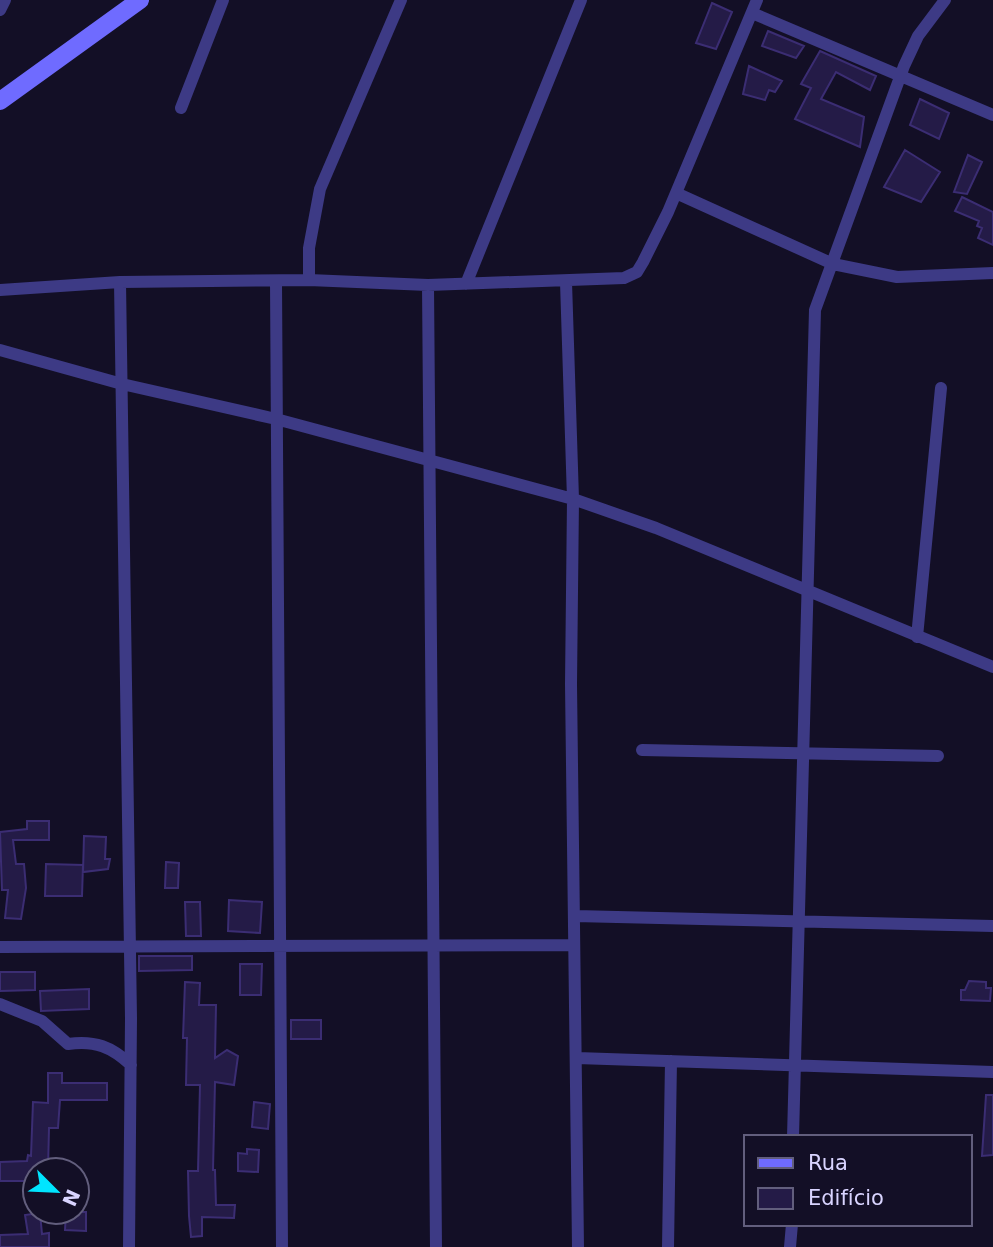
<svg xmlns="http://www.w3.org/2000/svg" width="993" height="1247" font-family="'DejaVu Sans',sans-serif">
<rect width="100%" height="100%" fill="#130f26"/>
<path fill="#241b47" stroke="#3b2d73" stroke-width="2" d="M712 3 732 12 716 49 696 43Z
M768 31 804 46 796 58 762 46Z
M820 51 876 76 870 90 836 72 821 99 864 117 860 147 795 119 811 88 801 84Z
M749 66 782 81 775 92 769 90 765 100 743 94Z
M920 99 949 113 939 139 910 125Z
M905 150 940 172 921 202 884 187Z
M968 155 982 162 967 194 954 192Z
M962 197 993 212V245L978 238 982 228 977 226 979 221 955 211Z
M27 821H49V840H13L16 864H24L26 888 21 919 5 918 8 890H2L0 832 27 829Z
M84 836 106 837 105 859H110L108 869 83 872Z
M166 862 179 863 178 888H165Z
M46 864 83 865 82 896H45Z
M229 900 262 902 260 933 228 931Z
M185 902H200L201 936H186Z
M139 956H192V970L139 971Z
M240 964H262L261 995H240Z
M0 972H35V990L0 991Z
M969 981 986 982V988H991L990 1001 961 1000V990H965Z
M185 982 200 983 199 1005H216L215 1058 227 1050 238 1056 234 1085 215 1082 213 1170H215L216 1205H235L234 1218 202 1217V1236L191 1237 189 1216 188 1171H198L200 1085H186L187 1038H183Z
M89 989V1009L41 1011 40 991Z
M291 1020H321V1039H291Z
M48 1073H62V1083H107V1100H60L58 1128H49L48 1170H35V1188H25V1181H0V1162L27 1161 28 1155 31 1156 33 1102 48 1103Z
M986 1095H993V1155L982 1156Z
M254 1102 270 1104 268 1129 252 1127Z
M247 1149 259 1150 258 1172 238 1171V1153L247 1154Z
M66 1212H86V1231L65 1230Z
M40 1213 42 1234 49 1233V1247H0V1235L28 1234 25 1215Z"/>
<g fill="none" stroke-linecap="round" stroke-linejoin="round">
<path stroke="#3d3a85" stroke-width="12" d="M0 10 5 0
M752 13 993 115
M181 108 223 0
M676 193 833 264 897 277 993 273
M309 280V248L320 189 401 0
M120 282 131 1018 129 1247
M276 282 282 1247
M566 282 573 499 571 684 578 1247
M466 284 581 0
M428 285 436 1247
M0 290 120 282 309 280 428 285 624 278 637 272 643 262 668 212 757 0
M0 350 122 384 276 419 573 499 656 528 993 667
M917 637 941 388
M642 750 938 756
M575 916 993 926
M0 947 574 945
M0 1004 42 1021 68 1044C95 1040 112 1047 131 1065
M577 1058 993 1072
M793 1137 815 310 904 66 918 36 945 0
M668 1247 671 1061
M790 1247 792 1224"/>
<path stroke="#6f6bff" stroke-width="18" d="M0 101 140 0"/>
</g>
<rect x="744" y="1135" width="228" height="91" fill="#130f26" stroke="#625e7d" stroke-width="2"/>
<rect x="758" y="1158" width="35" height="10" fill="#6f6bff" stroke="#625e7d" stroke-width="2"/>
<text x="808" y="1170" font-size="21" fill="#d9d4ff">Rua</text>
<rect x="758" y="1188" width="35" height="21" fill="#241b47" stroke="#625e7d" stroke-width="2"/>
<text x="808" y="1205" font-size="21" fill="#d9d4ff">Edifício</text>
<g transform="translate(56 1191) rotate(114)"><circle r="33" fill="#130f26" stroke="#625e7d" stroke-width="2"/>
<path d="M0-5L12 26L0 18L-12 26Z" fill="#00e5ff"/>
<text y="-10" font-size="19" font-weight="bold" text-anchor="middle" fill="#d9d4ff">N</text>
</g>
</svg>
